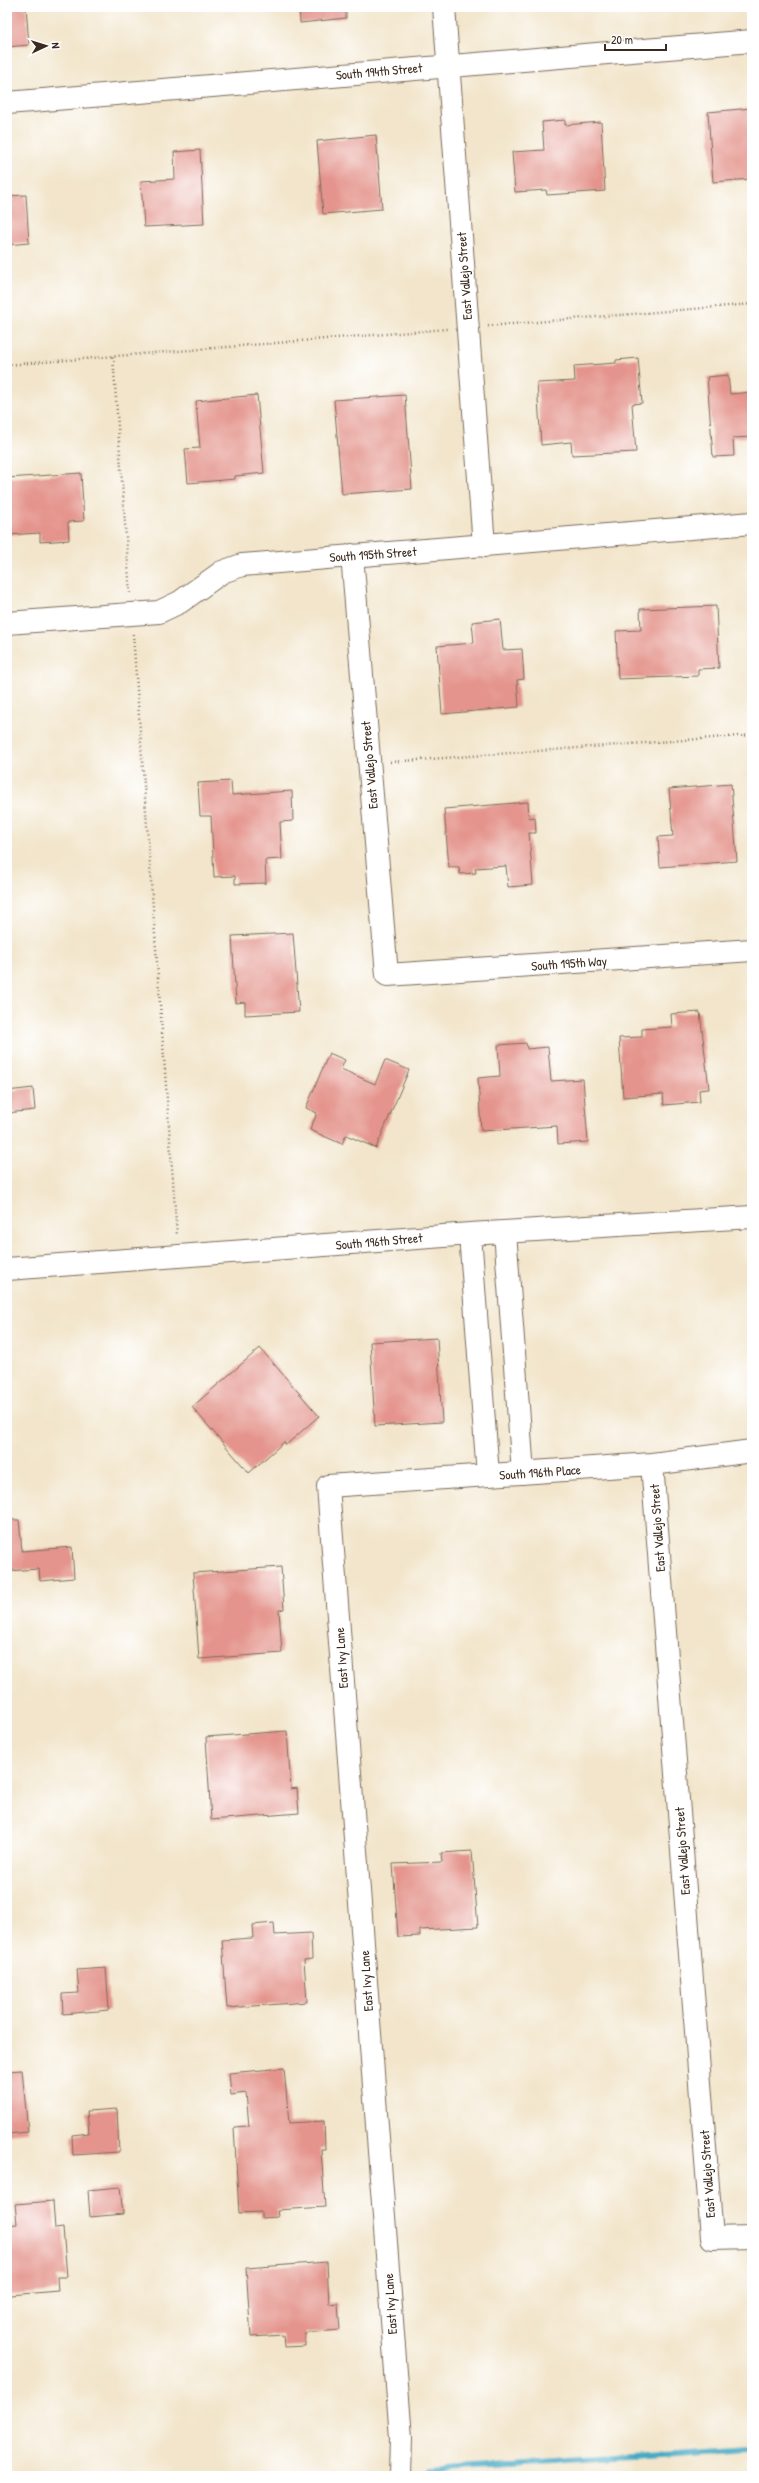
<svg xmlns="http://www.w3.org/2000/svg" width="759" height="2483" font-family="'Patrick Hand',sans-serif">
<rect width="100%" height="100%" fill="#fff"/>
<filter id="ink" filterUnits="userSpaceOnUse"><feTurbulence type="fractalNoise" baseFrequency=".025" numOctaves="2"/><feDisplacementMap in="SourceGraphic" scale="8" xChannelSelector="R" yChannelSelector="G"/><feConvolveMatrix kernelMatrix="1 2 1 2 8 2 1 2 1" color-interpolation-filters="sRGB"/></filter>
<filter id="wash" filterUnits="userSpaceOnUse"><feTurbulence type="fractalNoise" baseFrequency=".012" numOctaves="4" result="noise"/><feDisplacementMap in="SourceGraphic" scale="16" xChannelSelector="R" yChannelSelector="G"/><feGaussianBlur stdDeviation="0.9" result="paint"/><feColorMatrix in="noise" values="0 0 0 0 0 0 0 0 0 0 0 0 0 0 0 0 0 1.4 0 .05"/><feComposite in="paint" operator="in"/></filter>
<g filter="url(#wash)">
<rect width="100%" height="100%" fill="#f2e5cb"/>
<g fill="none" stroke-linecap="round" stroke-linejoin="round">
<path stroke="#45aac5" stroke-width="6" d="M431 2470 752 2449"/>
</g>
<g id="blocks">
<path fill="#e4948c" d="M7 7H26L29 45 7 47Z
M299 7H346V18L300 23Z
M752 108V179L713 182 708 112Z
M565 120V125L601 122 605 191 547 195 546 190 515 192 512 152 544 150 542 122Z
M376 135 382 209 323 214 317 141Z
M200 150 204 224 144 227 141 181 175 179 174 152Z
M26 195 29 243 7 245V196Z
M638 358 642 403 632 404 636 452 572 455 571 442 541 445 537 383 575 381 574 366 616 363V360Z
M728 375 730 394 752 392V437L733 438 734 456 713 457 707 377Z
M257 395 264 473 235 476V479L188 483 185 449 200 448 196 401Z
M405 395 412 489 342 494 334 400Z
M81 473 84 521 68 522 69 540 40 542V533L7 535V478Z
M716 606 719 668 698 669V676L618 679 616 631 641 630 640 609Z
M500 619 503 650 522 649 524 679 517 680 519 707 442 714 437 646 474 643 472 622Z
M231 781 232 795 292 791 293 821 280 822 282 859 265 860 266 883 235 884V876L214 877 211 816H200L198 783Z
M731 784 737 861 660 867 658 837 673 836 669 789Z
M528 802 529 818 535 817 536 833H529L533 885 508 887 506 866 475 868 476 873 460 874 459 867H449L444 809Z
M293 933 299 1012 245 1015V1002L236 1003 232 936Z
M700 1012 709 1089 699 1090 700 1102 664 1105 663 1094 623 1097 619 1038 642 1037V1029L672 1027 671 1014Z
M526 1043 527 1049 548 1047 551 1081 583 1079 588 1142 558 1144 557 1126 481 1131 478 1078 500 1076 498 1045Z
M329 1053 345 1060 341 1069 375 1084 385 1060 409 1070 376 1148 346 1135 342 1144 310 1130 317 1113 306 1108Z
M33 1088 35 1110 7 1113V1091Z
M437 1338 442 1422 375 1426 370 1342Z
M260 1348 319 1416 286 1445 284 1442 249 1473 192 1407Z
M7 1520H19L22 1551 72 1547 74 1578 40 1581 39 1569 7 1571Z
M281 1567 284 1609 279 1610 282 1653 199 1659 193 1573Z
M287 1731 291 1789 297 1788 299 1813 211 1820 206 1737Z
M472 1851 478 1927 420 1930V1936L398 1937 393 1864 442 1862 441 1853Z
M274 1923 275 1935 311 1933 312 1959 304 1960 307 2002 227 2008 222 1940 253 1938 252 1925Z
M106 1968 109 2010 63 2014 62 1994 79 1993 77 1970Z
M284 2068 289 2123 324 2121 325 2149H321L325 2207 277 2210 278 2217 261 2218V2212L239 2213 234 2127 249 2126 246 2093 231 2095 229 2073Z
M22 2070 28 2132 7 2134V2071Z
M117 2109 119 2152 73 2155 72 2135 89 2133 87 2111Z
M120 2187 123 2214 90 2217 88 2190Z
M53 2201 55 2229 63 2228 67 2277H57L58 2291 10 2295 7 2225 17 2224 15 2204Z
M327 2262 329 2304 338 2303 340 2330 305 2333V2346L284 2347 283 2335 251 2337 246 2268Z"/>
</g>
</g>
<g filter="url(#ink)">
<use href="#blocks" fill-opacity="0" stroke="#7b6b5b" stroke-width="1"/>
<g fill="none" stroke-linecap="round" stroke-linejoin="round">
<g stroke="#7b6b5b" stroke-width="24">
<path id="minor" d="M444 7 484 546
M7 103 752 41
M352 555 387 975 752 950
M7 623 159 612 180 602 222 572 242 565 752 523
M505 1232 523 1473
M470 1234 488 1475
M7 1269 470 1234 752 1217
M652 1464 712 2238 752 2237
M400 2476 401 2438 328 1486 652 1464 752 1451"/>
</g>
<path stroke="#7b6b5b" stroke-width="2.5" stroke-dasharray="1 3" stroke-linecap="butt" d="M488 326 752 304
M113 357 130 593
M7 365 447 329
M133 634 177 1236
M390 762 752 735"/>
<use href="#minor" stroke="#fff" stroke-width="22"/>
</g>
</g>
<g text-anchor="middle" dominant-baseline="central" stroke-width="3" stroke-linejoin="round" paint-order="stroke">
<g font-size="13" fill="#3b2a1e" stroke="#fff">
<text transform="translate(379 71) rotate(-5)">South 194th Street</text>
<text transform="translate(464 276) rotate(-94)">East Vallejo Street</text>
<text transform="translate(373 554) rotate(-4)">South 195th Street</text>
<text transform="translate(369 765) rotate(-95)">East Vallejo Street</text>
<text transform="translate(569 963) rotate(-4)">South 195th Way</text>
<text transform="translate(379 1241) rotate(-5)">South 196th Street</text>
<text transform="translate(540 1472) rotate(-4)">South 196th Place</text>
<text transform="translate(657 1528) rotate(-94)">East Vallejo Street</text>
<text transform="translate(341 1658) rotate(-94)">East Ivy Lane</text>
<text transform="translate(682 1851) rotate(-94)">East Vallejo Street</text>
<text transform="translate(366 1981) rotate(-94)">East Ivy Lane</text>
<text transform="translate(707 2174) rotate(-94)">East Vallejo Street</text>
<text transform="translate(390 2304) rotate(-94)">East Ivy Lane</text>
</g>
</g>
<rect width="759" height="2483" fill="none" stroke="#fff" stroke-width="24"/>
<g transform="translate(46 46) rotate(86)" stroke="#ffffff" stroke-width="3" paint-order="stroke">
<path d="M0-3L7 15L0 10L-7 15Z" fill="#3b2a1e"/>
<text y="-6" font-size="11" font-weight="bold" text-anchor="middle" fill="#3b2a1e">N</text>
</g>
<path d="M605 44v6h61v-6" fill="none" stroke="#3b2a1e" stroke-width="2"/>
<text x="611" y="44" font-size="12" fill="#3b2a1e" stroke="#ffffff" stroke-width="3" paint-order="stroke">20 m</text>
</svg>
